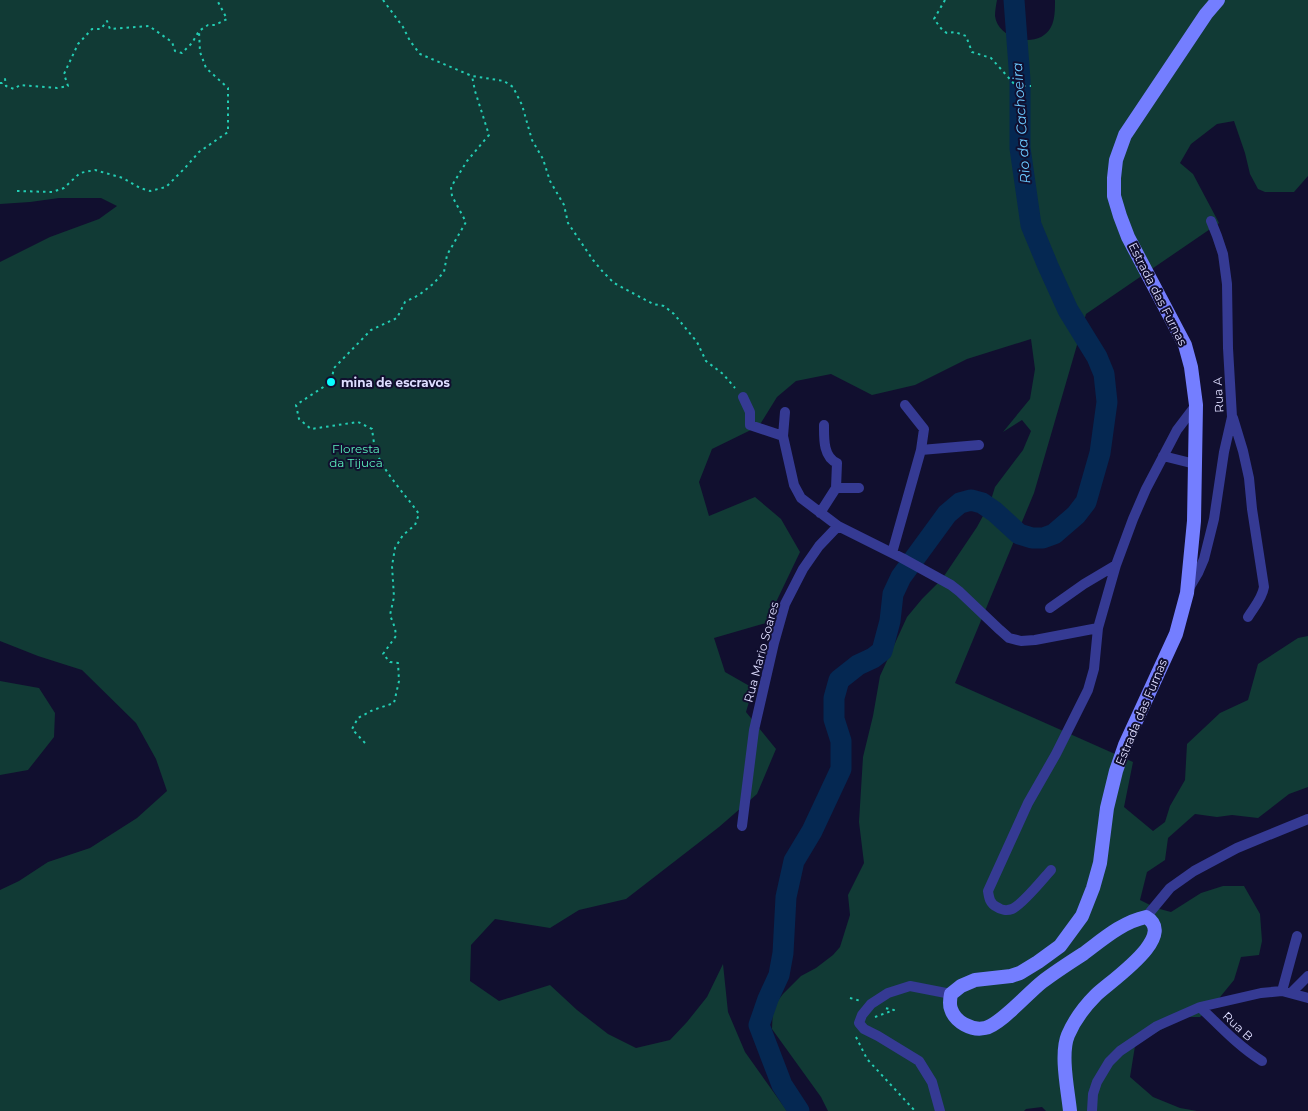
<svg xmlns="http://www.w3.org/2000/svg" width="1308" height="1111" font-family="Montserrat,sans-serif">
<rect width="100%" height="100%" fill="#110f2f"/>
<path fill="#113a35" d="M0 0H997C996 5 995 11 995 16 998 40 1039 50 1051 27 1055 20 1055 9 1055 0H1308V176L1294 192H1265L1258 189 1250 174 1245 153 1234 121 1217 124 1191 144 1180 163 1193 174 1219 223 1086 314 1034 493 955 683 1133 762 1124 807 1153 831 1165 822 1170 806 1185 780 1187 744 1220 713 1248 700 1258 664 1298 638 1308 636V787L1289 794 1258 818 1232 815 1217 817 1195 814 1168 838 1165 860 1147 872 1140 900 1156 908 1171 912 1201 893 1223 886H1244L1260 914 1262 941 1259 955 1241 957 1234 980 1216 1002 1200 1017H1183L1152 1035 1135 1046 1130 1077 1153 1097 1180 1108 1197 1111H1046L1042 1107 1026 1109 1024 1111H828L821 1097 772 1029 773 1007 783 994 801 976 816 968 833 955 840 947 850 915 848 895 864 863 859 822 863 757 873 716 880 676 907 617 922 599 942 579 977 527 990 503 995 487 1023 450 1031 431 1022 420 1003 432 1030 399 1035 369 1031 339 967 359 915 385 872 395 831 374 796 381 777 397 759 426 712 449 699 482 709 516 755 497 781 519 800 552 766 623 714 638 725 672 753 688 746 712 776 749 757 794 719 827 626 899 579 910 550 928 495 919 471 945 470 981 499 1001 550 985 577 1010 608 1034 636 1048 670 1040 687 1022 707 997 723 964 728 1012 745 1052 787 1111H0V890L19 881 48 862 90 848 137 818 167 791 156 759 136 723 82 670 38 656 0 641V262L50 237 99 219 117 206 101 198H59L30 202 0 204Z
M0 681 39 688 55 713 54 737 28 770 0 775Z"/>
<g fill="none" stroke-linecap="round" stroke-linejoin="round">
<path stroke="#052852" stroke-width="21" d="M799 1111 782 1085 759 1025 768 999 779 975 783 953 786 897 794 861 812 831 841 769V741L834 719V698L839 680 858 665 873 658 882 651 890 621 893 594 901 577 947 514 960 503 971 500 982 503 995 512 1019 534 1032 538H1043L1054 534 1076 515 1086 502 1100 453 1107 402 1104 374 1097 357 1068 310 1048 266 1031 225 1020 148V80L1014 0"/>
<path stroke="#23cdb3" stroke-width="2" stroke-dasharray="2.5 4" stroke-linecap="butt" d="M383 0 403 27 410 41 420 54 472 76 504 81 513 87 522 105 532 140 543 159 550 181 564 205 568 223 593 260 603 272 614 283 653 304 664 306 674 314 697 342 706 361 723 374 735 388
M945 0 934 19 943 31 947 33 955 32 966 36 972 52 991 58 1016 86H1031
M0 83H2L5 79 6 86 14 89 20 85 57 88 68 86 64 74 78 44 92 29H101L107 21 110 29 149 26 172 42 175 51 182 53 192 43 199 31 208 25H215L227 19 217 0
M17 191 52 192 64 188 80 173 95 170 123 178 140 188 150 191 166 187 184 169 199 152 228 132V88L206 68 200 52 199 31
M365 743 352 729 358 718 373 710 394 703 399 681 398 663 390 662 383 654 396 636 395 628 390 615 394 597 392 566 395 548 403 535 415 525 419 514C405 494 386 475 376 452 374 445 373 436 372 429L358 422 311 429 299 419 296 405 331 382 334 368 371 330 397 318 405 302 419 295 433 284 444 272 447 255 466 222 452 196 451 187 467 161 489 135 475 91 472 76
M850 998 861 1001
M875 1017 894 1010 885 1008
M856 1037 867 1059 915 1111"/>
<path stroke="#353a93" stroke-width="10" d="M743 397 750 412V425L783 436
M905 405 924 429 921 450
M785 412 783 436 794 485 801 498 838 526 902 558 951 585 960 592 1000 630 1009 638 1021 641 1035 640 1098 628
M1233 418 1243 451 1249 478 1252 509 1264 587C1262 599 1254 607 1248 617
M824 425C824 438 823 457 837 463L836 488
M1163 456 1195 464
M820 513 836 488H859
M892 553 921 450 979 445
M1188 590 1198 573 1204 559 1214 519 1224 452 1232 417 1228 348 1227 284 1223 254 1217 236 1211 221
M1050 608 1084 584 1116 565
M742 826 754 730 774 643 785 604 803 569 819 546 838 526
M1051 870C1043 879 1022 905 1012 909 1007 911 1001 910 997 907 990 904 989 898 988 891L1028 803 1056 754 1088 690 1094 669 1098 628 1116 565 1133 519 1146 489 1177 430 1196 405
M1146 917 1170 888 1194 871 1237 848 1308 819
M1282 991 1297 936
M1291 993 1308 976
M1200 1007C1220 1026 1238 1046 1262 1061
M940 1111 932 1082 919 1061 878 1036 864 1029 859 1023 862 1015 871 1004 888 993 910 986 951 994
M1092 1111 1093 1094 1097 1082 1109 1062 1120 1051 1157 1026 1200 1007 1261 993 1282 991 1308 998"/>
<path stroke="#747eff" stroke-width="14" d="M1070 1111C1068 1091 1060 1054 1068 1035 1074 1021 1085 1006 1096 995 1109 982 1179 936 1146 917 1122 922 1102 940 1083 954 1069 963 1055 972 1042 982 1028 993 1000 1025 985 1028 972 1031 955 1022 951 1009 949 1004 950 999 951 994L961 986 975 980 1011 976 1020 973 1038 962 1060 946 1082 916 1093 888 1100 863 1107 808 1116 771 1125 745 1176 634 1187 593 1194 521 1196 405 1191 367 1185 345 1128 237 1120 216 1114 196V178L1116 160 1125 135 1206 14 1218 0"/>
</g>
<circle fill="#09feff" stroke="#110f2f" stroke-width="2" cx="331" cy="382" r="5"/>
<g text-anchor="middle" dominant-baseline="central" stroke-width="4" stroke-linejoin="round" paint-order="stroke">
<g font-size="12" fill="#deddff" stroke="#110f2f">
<text transform="translate(1158 294) rotate(63)">Estrada das Furnas</text>
<text transform="translate(1218 395) rotate(-93)">Rua A</text>
<text transform="translate(761 652) rotate(-75)">Rua Mario Soares</text>
<text transform="translate(1141 712) rotate(-67)">Estrada das Furnas</text>
<text transform="translate(1238 1026) rotate(43)">Rua B</text>
</g>
<g font-size="12" font-weight="bold" fill="#deddff" stroke="#110f2f" text-anchor="start">
<text x="341" y="382">mina de escravos</text>
</g>
<g font-size="12" fill="#5aeebb" stroke="#110f2f">
<text x="356" y="448">Floresta<tspan x="356" dy="14">da Tijuca</tspan></text>
</g>
<g font-size="14" font-style="italic" fill="#6bc9ff" stroke="#110f2f">
<text transform="translate(1021 123) rotate(-94)">Rio da Cachoeira</text>
</g>
</g>
</svg>
